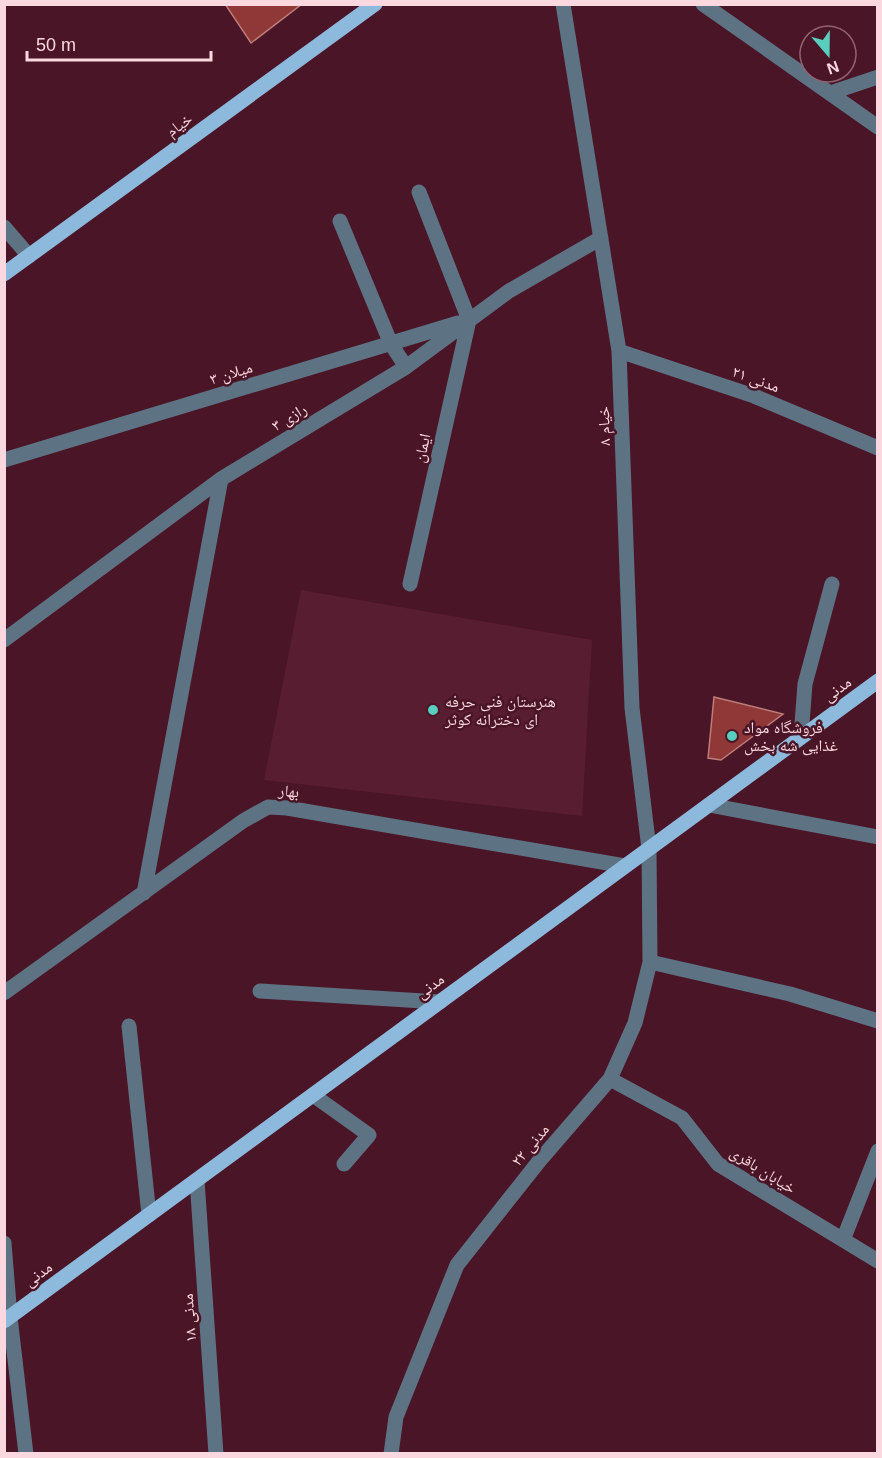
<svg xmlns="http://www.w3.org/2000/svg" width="882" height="1458" font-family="Helvetica,'Noto Naskh Arabic',sans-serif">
<rect width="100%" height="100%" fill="#4a1526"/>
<path fill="#591d32" d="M301 590 592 640 582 816 264 780Z"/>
<path fill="#903838" stroke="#be7d79" stroke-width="1.5" d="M225 4H302L251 43Z
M714 697 783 714 721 760 708 758Z"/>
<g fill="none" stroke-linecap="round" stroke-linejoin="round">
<path stroke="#5d7283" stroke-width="15" d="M703 4 878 127
M830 93 878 77
M419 192 469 320
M340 221 391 344 406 367
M4 227 29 256
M619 351 754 396 878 448
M4 460 458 323
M410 584 469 320
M4 640 221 479 406 367 509 291 601 238
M801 737 805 684 832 584
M709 805 878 837
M144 893 221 479
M650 962 790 994 878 1021
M260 991 440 1002
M4 993 243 821 268 807 287 808 625 866
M129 1026 149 1215
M610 1079 682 1118 718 1164 878 1261
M313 1095 369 1135 344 1164
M197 1180 216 1454
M843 1240 878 1151
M4 1243 10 1317 26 1454
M391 1454 396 1417 457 1265 540 1160 610 1079 635 1023 650 962 649 849 632 708 619 351 563 4"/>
<path stroke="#8db9dd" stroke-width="15" d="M4 274 375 4
M4 1321 878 681"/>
</g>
<g fill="#59cebe" stroke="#4a1526" stroke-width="2">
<circle cx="433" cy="710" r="6"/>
<circle cx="732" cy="736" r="6"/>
</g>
<g text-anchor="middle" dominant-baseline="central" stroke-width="5" stroke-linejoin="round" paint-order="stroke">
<g font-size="16" fill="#fbd7df" stroke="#4a1526">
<text transform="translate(179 125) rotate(-36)">خیام</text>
<text transform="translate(231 373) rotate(-17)">میلان ۳</text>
<text transform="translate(756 379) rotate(20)">مدنی ۲۱</text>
<text transform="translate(289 417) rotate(-31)">رازی ۳</text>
<text transform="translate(604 426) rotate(-92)">خیام ۸</text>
<text transform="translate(422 448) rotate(-77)">ایمان</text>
<text transform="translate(837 689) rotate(-36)">مدنی</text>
<text transform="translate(289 791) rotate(6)">بهار</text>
<text transform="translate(430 986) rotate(-36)">مدنی</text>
<text transform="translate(530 1145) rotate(-50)">مدنی ۲۲</text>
<text transform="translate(763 1170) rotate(32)">خیابان باقری</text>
<text transform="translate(38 1274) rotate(-36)">مدنی</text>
<text transform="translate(189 1318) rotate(-94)">مدنی ۱۸</text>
</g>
<g font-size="16" fill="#fbd7df" stroke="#4a1526" text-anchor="start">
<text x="445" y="701">هنرستان فنی حرفه<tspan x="445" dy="18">ای دخترانه کوثر</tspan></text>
<text x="744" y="727">فروشگاه مواد<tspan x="744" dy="18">غذایی شه بخش</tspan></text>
</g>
</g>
<rect width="882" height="1458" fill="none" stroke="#fbd7df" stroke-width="12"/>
<g transform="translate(828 54) rotate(160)"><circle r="28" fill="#4a1526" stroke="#916370" stroke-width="1.5"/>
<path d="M0-4.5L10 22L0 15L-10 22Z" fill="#59cebe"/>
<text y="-9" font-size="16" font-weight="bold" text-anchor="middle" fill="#fbd7df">N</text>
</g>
<path d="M27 51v9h184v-9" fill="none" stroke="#fbd7df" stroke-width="3"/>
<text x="36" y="51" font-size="18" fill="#fbd7df" stroke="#4a1526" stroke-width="4.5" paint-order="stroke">50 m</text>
</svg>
